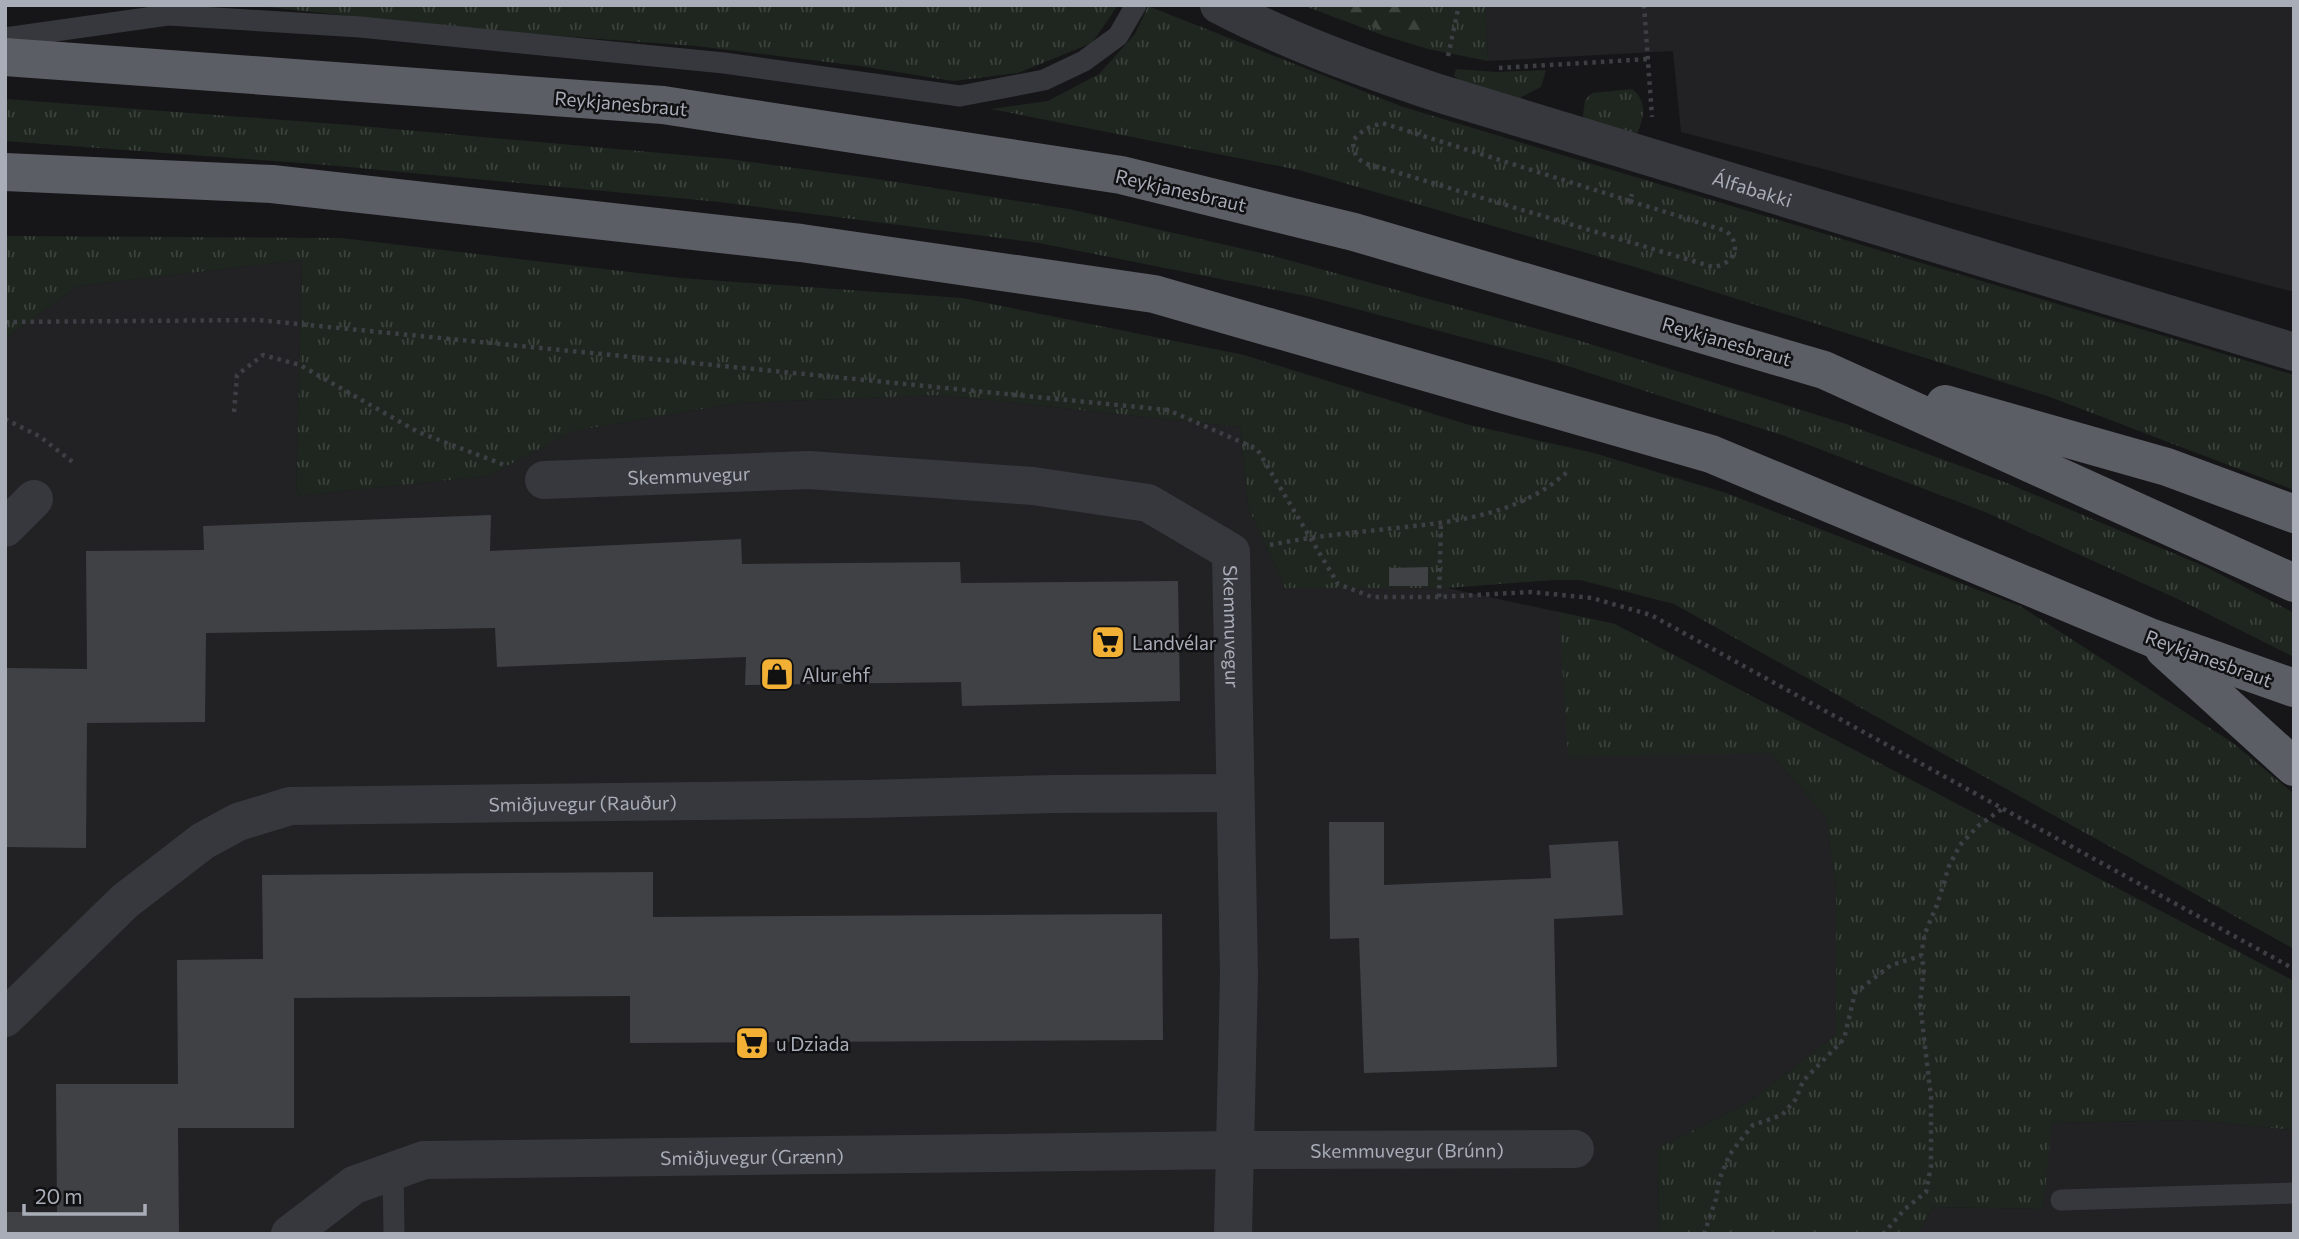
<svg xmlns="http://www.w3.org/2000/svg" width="2299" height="1239" font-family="Commissioner,sans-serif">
<defs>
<pattern id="grass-tufts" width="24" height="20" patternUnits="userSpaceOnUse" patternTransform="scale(1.75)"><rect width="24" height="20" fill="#1e261f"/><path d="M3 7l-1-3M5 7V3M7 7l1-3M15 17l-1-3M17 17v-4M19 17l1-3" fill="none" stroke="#3c433d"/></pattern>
<pattern id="forest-firs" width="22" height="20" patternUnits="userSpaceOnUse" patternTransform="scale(1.75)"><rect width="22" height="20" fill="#1e261f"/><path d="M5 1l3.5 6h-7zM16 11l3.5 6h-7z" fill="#3c433d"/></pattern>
</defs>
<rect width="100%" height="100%" fill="#161618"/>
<path fill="#222225" d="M1485 5H2294V292L1681 132 1673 51 1488 61Z
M302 260 296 496 488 476 574 431 737 403 940 395 1240 427 1248 507 1285 588H1447L1615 624 1770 753 1826 817 1836 889V1035L1746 1104 1658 1148 1659 1234H5V339L78 286Z
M2194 1120 2294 1130V1234H1918L1933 1207 2043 1209 2051 1123Z"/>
<path fill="url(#grass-tufts)" d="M218 5H1118L1092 43 1018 73 953 81 860 66 696 46 476 30 259 6Z
M1302 5H1485L1488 61 1428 49 1382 35Z
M1148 6 1403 107 2294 375V490L2050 397 1635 267 1299 170 991 109 1048 101 1099 74 1135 34Z
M1456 69 1497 72 1546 70 1541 87 1516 100 1459 80 1454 76Z
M1632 89C1648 101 1644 118 1637 134L1590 123 1583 116 1585 100 1592 93Z
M5 99 350 125 728 159 870 178 1069 209 1270 255 1574 339 1843 423 2007 483 2206 567 2294 613V657L2182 601 1985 512 1785 436 1549 360 1311 297 1039 243 720 202 327 165 5 141Z
M5 236 341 238 681 278 962 298 1244 355 1466 424 1594 453 1726 493 2020 606 2233 743 2294 794V949L1674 604 1580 580H1554L1447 588H1285L1248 507 1240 427 940 395 737 403 574 431 488 476 296 496 302 260 78 286 5 339Z
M1559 612 1615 624 2294 981V1130L2194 1120 2052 1123 2043 1209 1933 1207 1918 1234H1659L1658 1148 1746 1104 1836 1035V889L1826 817 1770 753 1568 757Z"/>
<path fill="url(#forest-firs)" d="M1334 5H1418C1427 12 1428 22 1425 33 1423 34 1418 38 1416 38 1397 42 1355 18 1338 9Z"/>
<path fill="#404145" d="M491 515 490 551 741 539 742 564 960 562 961 583 1178 581 1180 701 962 706 961 682 745 685 746 657 497 667 495 628 206 633 205 722 87 723 86 848 5 847V668L87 669 86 551 204 550 203 526Z
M1428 567V586H1389V568Z
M1329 822H1384V885L1551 878 1549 845 1618 841 1623 915 1554 919 1557 1067 1364 1073 1359 938 1330 939Z
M653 872V917L1162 914 1163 1040 630 1043V996L294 998V1128H178L179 1234H5V1212H57L56 1084H178L177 960 263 959 262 875Z"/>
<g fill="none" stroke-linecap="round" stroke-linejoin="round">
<path stroke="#3d3f44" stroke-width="4.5" stroke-dasharray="3.5 5" stroke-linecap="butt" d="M1644 5 1652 117
M1448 56 1459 5
M1499 68 1649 59
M1630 201 1726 231C1743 246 1734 264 1713 267L1389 170C1368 164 1353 165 1353 140L1365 129 1382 123 1630 201 1632 194
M5 322 258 320 1168 410 1257 449 1338 584 1372 597H1439L1531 592 1592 598 1651 615 2294 969
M234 412 237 375 263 355 300 365 418 432 507 466
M5 419 39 436 74 463
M1270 545C1309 537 1348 533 1387 529 1451 522 1517 517 1567 472
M1439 597 1441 524
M1704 1234 1716 1199 1719 1180 1730 1154 1743 1137 1753 1125 1782 1115 1796 1099 1803 1081 1844 1039 1855 993 1891 965 1921 956
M1883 1234 1905 1209 1926 1192 1931 1166V1097L1920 1004 1924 968 1921 956 1925 933 1937 905 1949 866 1960 845 1978 826 2002 809"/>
<path stroke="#37383d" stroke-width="21" d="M5 38 168 15 360 27 724 63 960 96 1044 80 1084 61 1118 36 1136 5
M393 1171 394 1234
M2061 1200 2294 1193"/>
<g stroke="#37383d" stroke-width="38">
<path id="s1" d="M1219 5C1290 42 1363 68 1438 93L2294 352"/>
<path id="s2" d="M544 480 809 470 1033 486 1148 503 1231 552 1239 975 1233 1234"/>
<path d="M5 528 34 499"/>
<path id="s3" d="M5 1018 125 901 203 841 238 822 290 806 865 799 1054 794 1235 793"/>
<path id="s4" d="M290 1234 354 1185 424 1160 1236 1150 1575 1149"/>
</g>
<path stroke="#5b5e65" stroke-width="38" d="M5 57 663 105 1121 175 1354 232 1824 370 2294 583
M5 172 272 184 801 243 1154 294 1711 454 2152 638 2294 688
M1945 404 2167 467 2294 514
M2164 649 2294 767"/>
</g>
<defs>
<g id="supermarket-square" transform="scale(1.75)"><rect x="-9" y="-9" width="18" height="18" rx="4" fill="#f2b134" stroke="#111113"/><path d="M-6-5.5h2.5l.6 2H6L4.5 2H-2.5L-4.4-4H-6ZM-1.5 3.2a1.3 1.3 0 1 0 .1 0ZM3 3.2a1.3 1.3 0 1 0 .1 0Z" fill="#111"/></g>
<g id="shop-square" transform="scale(1.75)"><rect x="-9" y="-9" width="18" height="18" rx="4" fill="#f2b134" stroke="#111113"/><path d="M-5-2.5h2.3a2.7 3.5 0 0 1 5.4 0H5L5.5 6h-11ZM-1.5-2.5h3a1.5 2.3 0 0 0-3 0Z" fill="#111"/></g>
</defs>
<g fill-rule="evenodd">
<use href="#supermarket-square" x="1108" y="642"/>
<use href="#shop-square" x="777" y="674"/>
<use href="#supermarket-square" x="752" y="1043"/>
</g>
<g text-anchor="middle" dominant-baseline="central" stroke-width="5" stroke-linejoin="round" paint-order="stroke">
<g font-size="19" fill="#a8adb8" stroke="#111113">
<text transform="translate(621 103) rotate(5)">Reykjanesbraut</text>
<text stroke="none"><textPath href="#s1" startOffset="565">Álfabakki</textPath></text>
<text transform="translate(1181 190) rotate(13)">Reykjanesbraut</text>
<text transform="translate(1727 341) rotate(16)">Reykjanesbraut</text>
<text stroke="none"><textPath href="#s2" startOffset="145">Skemmuvegur</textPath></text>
<text stroke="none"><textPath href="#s2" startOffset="777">Skemmuvegur</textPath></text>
<text transform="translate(2209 658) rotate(20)">Reykjanesbraut</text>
<text stroke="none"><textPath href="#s3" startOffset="653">Smiðjuvegur (Rauður)</textPath></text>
<text stroke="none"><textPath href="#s4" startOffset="1138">Skemmuvegur (Brúnn)</textPath></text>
<text stroke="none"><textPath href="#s4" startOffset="483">Smiðjuvegur (Grænn)</textPath></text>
</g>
<g font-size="19" fill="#a8adb8" stroke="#111113" text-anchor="start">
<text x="1132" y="642">Landvélar</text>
<text x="802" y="674">Alur ehf</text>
<text x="776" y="1043">u Dziada</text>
</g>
</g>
<rect width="2299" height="1239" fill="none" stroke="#a8adb8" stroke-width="14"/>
<path d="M24 1204v10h121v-10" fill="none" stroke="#a8adb8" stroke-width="3.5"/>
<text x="35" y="1204" font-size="21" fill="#a8adb8" stroke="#111113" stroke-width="5" paint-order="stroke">20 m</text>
</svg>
